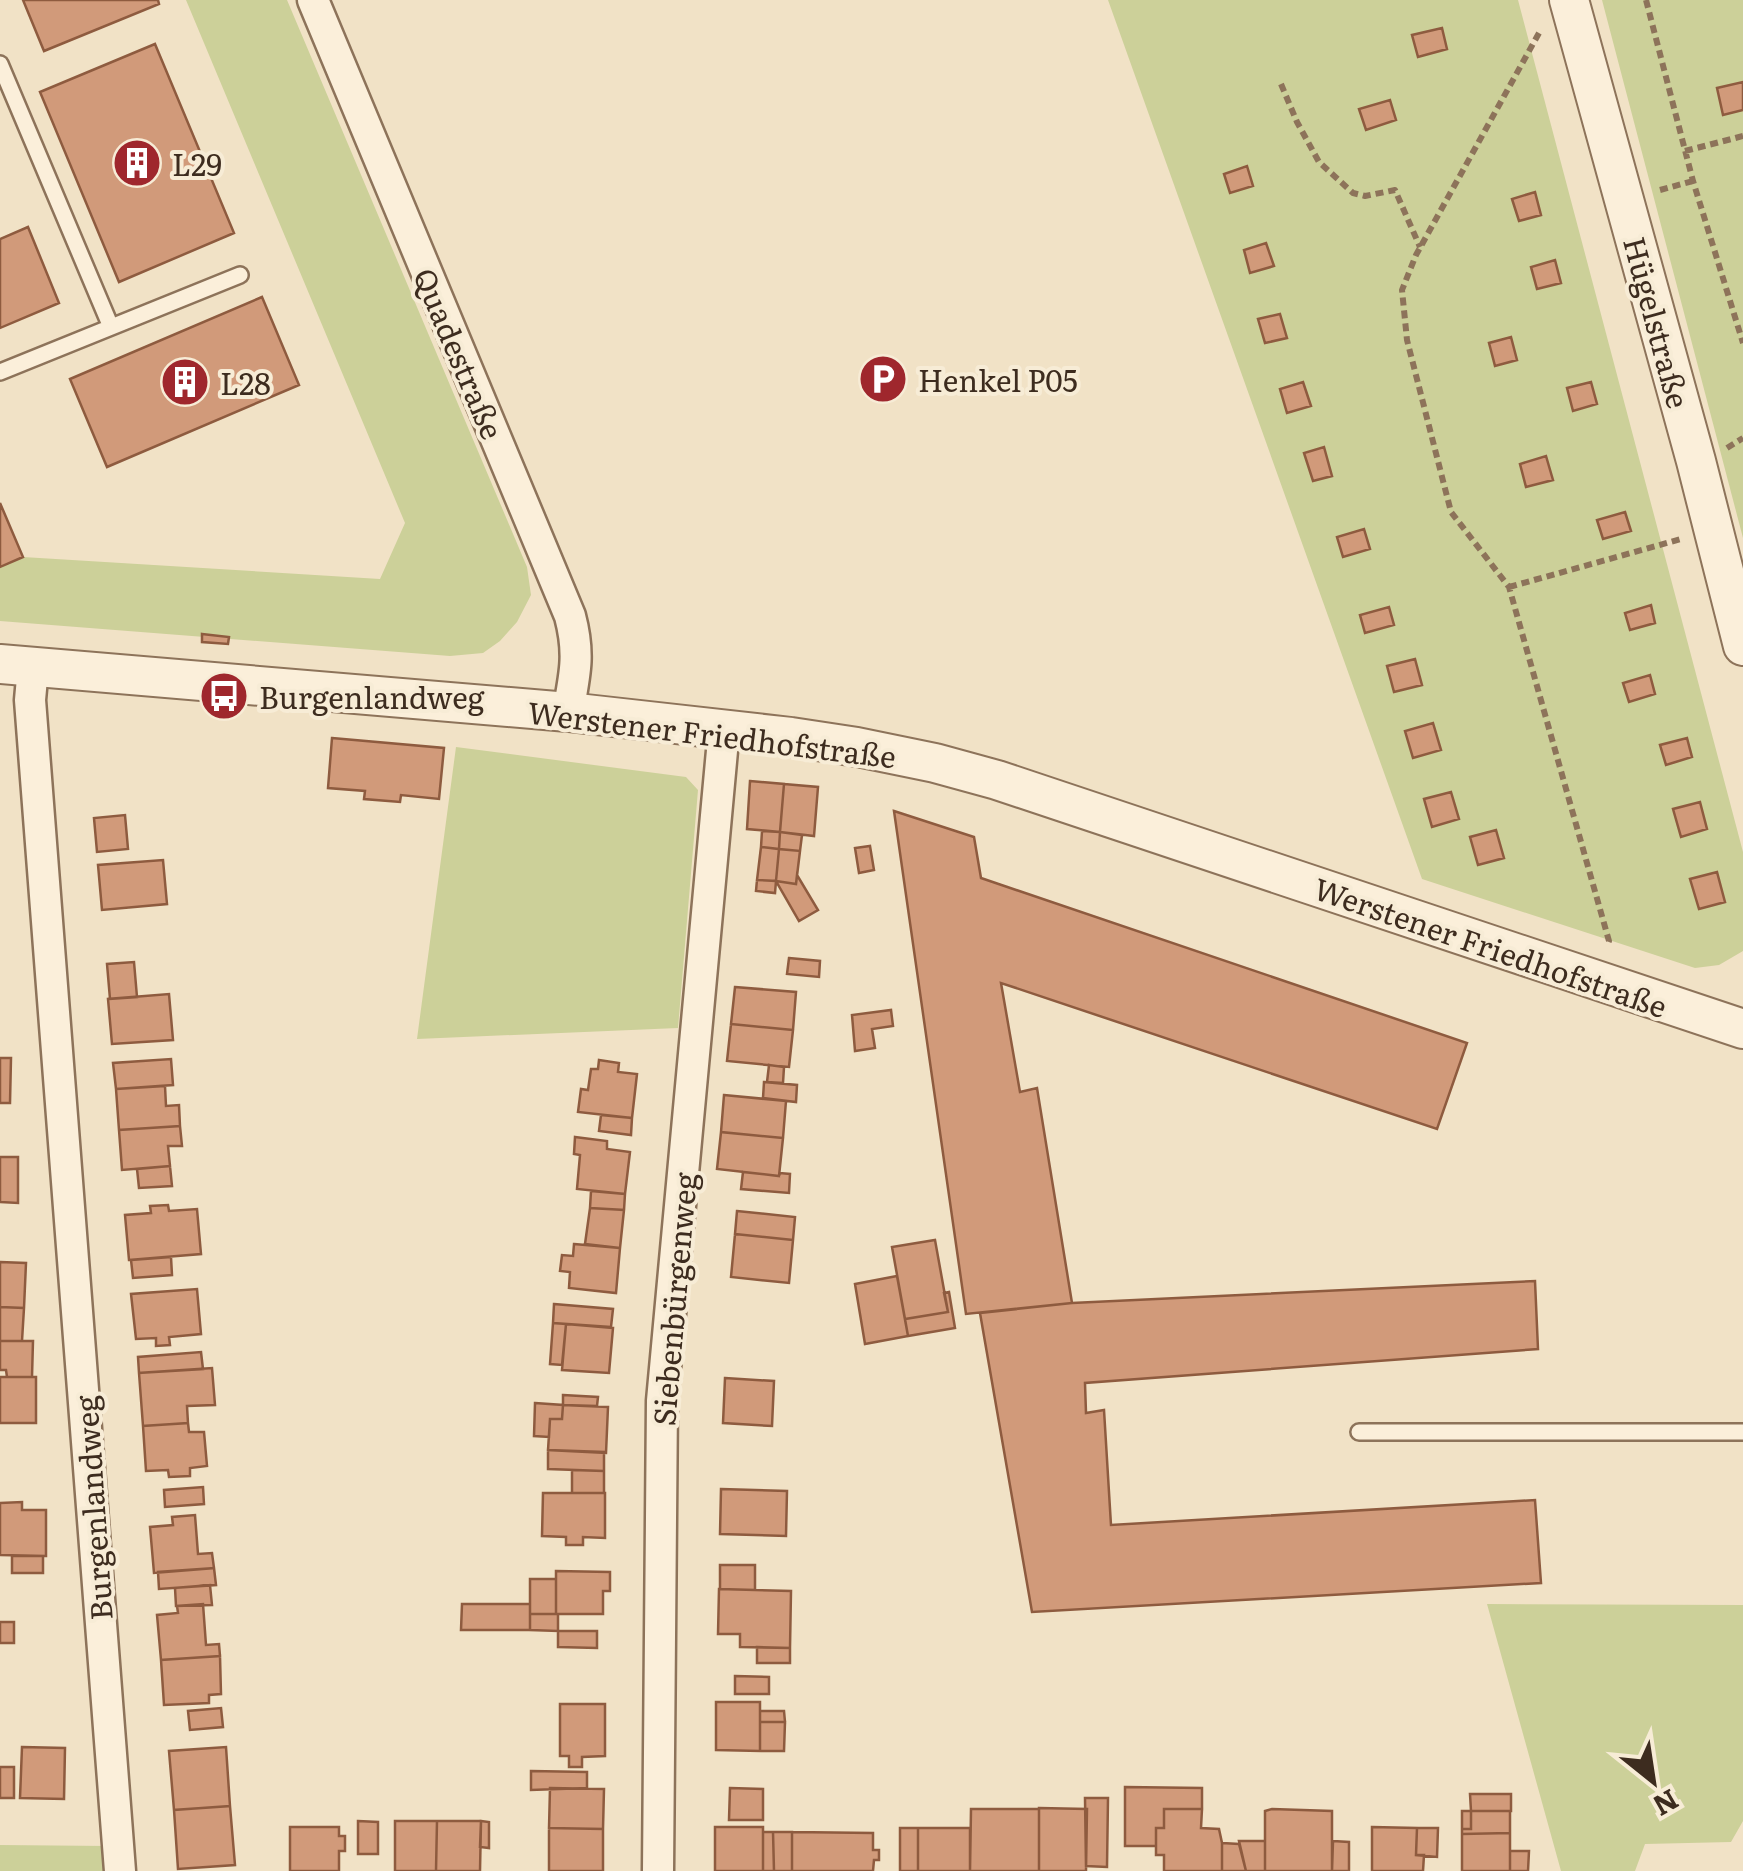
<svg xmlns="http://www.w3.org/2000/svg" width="1743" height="1871" font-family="Literata,serif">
<rect width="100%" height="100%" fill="#f1e2c6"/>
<path fill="#ccd099" d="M186 0H287L527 567 531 595 517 622 500 641 483 653 450 656 0 621V567L23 557 380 579 405 523Z
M1108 0H1518L1743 852V951L1719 965 1695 968 1422 879Z
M1602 0H1743V538Z
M456 747 686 777 698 790 678 1028 417 1039Z
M1487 1604 1743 1605V1821L1731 1842 1645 1844 1635 1871H1561Z
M0 1845 109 1846 112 1871H0Z"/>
<path fill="#d19a7a" stroke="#8e5b3f" stroke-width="2.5" d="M23 0H158L159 4 44 51Z
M1442 28 1447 49 1418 57 1412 35Z
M155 44 234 233 119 282 40 92Z
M1743 82V110L1723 115 1717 88Z
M1390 100 1396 120 1366 130 1359 109Z
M1247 166 1253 186 1230 193 1224 174Z
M1535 192 1541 215 1519 221 1512 199Z
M28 227 59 303 0 328V239Z
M1266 243 1274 266 1250 273 1244 250Z
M1555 260 1561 283 1537 289 1531 267Z
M262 297 299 385 107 467 70 379Z
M1280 314 1287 338 1265 343 1258 319Z
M1511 337 1517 360 1495 366 1489 343Z
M1303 382 1311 406 1287 413 1280 389Z
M1591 382 1597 404 1573 411 1567 388Z
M1324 447 1332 476 1313 481 1304 453Z
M1546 456 1553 480 1526 487 1520 464Z
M0 503 23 557 0 567Z
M1625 512 1631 531 1603 539 1597 520Z
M1364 529 1370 549 1343 557 1337 537Z
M1651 605 1655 623 1630 630 1625 613Z
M1389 607 1394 625 1365 633 1360 615Z
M202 634 229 637 228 644 202 642Z
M1415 659 1422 685 1394 692 1387 666Z
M1650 675 1655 694 1629 702 1623 683Z
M1433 723 1441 750 1413 758 1405 731Z
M332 738 444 748 439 799 401 795 400 802 364 799 365 791 328 788Z
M1687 738 1692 757 1666 765 1660 745Z
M750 781 784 784 780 832 747 829Z
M784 784 818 787 814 836 780 832Z
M1451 792 1459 819 1432 827 1424 799Z
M1700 802 1707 829 1681 837 1673 809Z
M894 811 974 837 981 878 1467 1043 1437 1129 1001 983 1020 1092 1037 1088 1072 1303 966 1314Z
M125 815 128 849 97 852 94 818Z
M1496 830 1504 858 1478 865 1470 837Z
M762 831 780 832 779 849 761 847Z
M780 832 802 835 800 851 779 849Z
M870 846 874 870 859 873 855 848Z
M761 847 779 849 776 881 757 880Z
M779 849 800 851 796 884 776 881Z
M163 860 167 904 102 910 98 865Z
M1717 872 1725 902 1699 909 1690 879Z
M797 875 818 910 799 921 776 881 796 884Z
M757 880 776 881 775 893 756 891Z
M789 958 820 961 819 977 787 974Z
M134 962 137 997 110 999 107 964Z
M735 987 796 992 793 1030 731 1024Z
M169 994 173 1040 112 1044 108 999Z
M891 1010 893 1026 872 1029 875 1048 855 1051 852 1015Z
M731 1024 793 1030 789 1067 727 1061Z
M0 1058H11L10 1103H0Z
M171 1059 173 1085 116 1089 113 1063Z
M599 1060 619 1063 618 1072 637 1074 632 1118 578 1112 581 1089 588 1090 591 1069H598Z
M769 1065 784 1067 783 1083 767 1082Z
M764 1082 797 1085 796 1102 763 1098Z
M165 1086 166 1106 179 1105 180 1126 119 1130 116 1089Z
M724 1095 786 1101 783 1138 721 1132Z
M601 1115 632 1118 631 1135 599 1131Z
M180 1126 182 1146H168L170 1166 122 1170 119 1130Z
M721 1132 783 1138 779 1176 717 1169Z
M575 1137 607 1141V1149L630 1152 625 1194 577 1189 580 1155 574 1154Z
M0 1157H18V1203L0 1202Z
M170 1166 172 1186 139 1188 137 1169Z
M743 1172 779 1176 780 1173 790 1174 789 1193 741 1189Z
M591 1191 625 1194 624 1210 590 1208Z
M168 1205 169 1211 197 1209 201 1254 129 1260 125 1215 151 1213 150 1206Z
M590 1208 624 1210 620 1248 585 1244Z
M737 1211 795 1217 793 1240 735 1234Z
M735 1234 793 1240 789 1283 731 1277Z
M935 1240 948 1312 905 1319 892 1247Z
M574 1244 620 1248 616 1293 569 1288 570 1272 560 1271 562 1255 573 1256Z
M171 1257 172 1275 133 1278 131 1260Z
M0 1262 26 1263 24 1308 0 1307Z
M897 1276 908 1336 865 1344 855 1284Z
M1535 1281 1538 1349 1085 1383 1086 1413 1104 1410 1111 1525 1535 1500 1541 1583 1032 1612 980 1313 1072 1303Z
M197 1289 201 1334 169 1337 170 1345 156 1346V1338L136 1339 131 1294Z
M949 1292 955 1328 908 1336 905 1319 948 1312 944 1293Z
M554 1304 613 1309 611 1327 553 1323Z
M0 1307 24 1308 22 1341H0Z
M553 1323 566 1324 562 1365 550 1364Z
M566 1324 613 1328 609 1373 562 1370Z
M0 1341H33L32 1377H7L6 1370H0Z
M201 1352 203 1369 139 1373 138 1357Z
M212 1368 215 1405 187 1406 188 1423 143 1426 139 1373Z
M0 1377H36V1423H0Z
M725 1378 774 1381 772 1426 723 1423Z
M563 1395 598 1397 597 1406 563 1405Z
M535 1403 563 1405 562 1419H550L549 1437 534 1436Z
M563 1405 608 1407 606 1453 548 1450 550 1419H562Z
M188 1423 189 1432H204L207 1466 190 1468V1476L169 1477 168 1470 146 1471 143 1426Z
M548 1450 604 1452V1471L548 1469Z
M572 1470 604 1471V1493H572Z
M203 1487 204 1504 165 1507 164 1490Z
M721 1489 787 1491 786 1536 720 1534Z
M543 1493H605V1538L583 1537V1545H566V1537L542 1536Z
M22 1502V1510H46V1556L0 1555V1503Z
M195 1515 198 1554 212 1553 214 1568 154 1573 150 1527 173 1525 172 1517Z
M12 1556H43V1573H12Z
M720 1565H755V1590L720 1589Z
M214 1568 216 1585 159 1589 158 1572Z
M556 1571 610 1572V1591H603V1614H556Z
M530 1579H556V1614H530Z
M210 1585 212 1605 176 1606 175 1588Z
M719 1589 791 1591 790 1648 740 1647V1634H718Z
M203 1604 206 1645 219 1644 220 1656 161 1660 157 1615 178 1613 177 1606Z
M462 1604H530V1630H461Z
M530 1614H558V1631L530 1630Z
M0 1622H14V1643H0Z
M558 1631H597V1648L558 1647Z
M757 1647 790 1648V1663H757Z
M220 1656 221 1694 209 1695V1703L164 1705 161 1660Z
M735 1676 769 1677V1694H735Z
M716 1702H760V1751L716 1750Z
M560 1704H605V1756L582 1757V1767H569V1756H560Z
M221 1708 223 1727 190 1730 188 1711Z
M760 1711H784L785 1722H760Z
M760 1722H785L784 1751H760Z
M22 1747 65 1748 64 1799 20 1798Z
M226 1747 230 1806 174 1810 169 1751Z
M0 1767H14V1798H0Z
M531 1771 587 1772V1788L531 1790Z
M1125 1787 1202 1788V1809H1164V1828H1156V1846H1125Z
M550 1788 604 1789 603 1829 549 1828Z
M730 1788 763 1789V1820H729Z
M1470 1794H1511V1811H1471Z
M1085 1798H1108L1107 1867 1086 1866Z
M230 1806 235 1865 178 1869 174 1810Z
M1039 1808 1087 1809 1086 1871H1039Z
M971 1809H1039V1871H970Z
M1164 1809H1202L1201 1828 1219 1829 1222 1843V1871H1164V1855H1156V1828H1164Z
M1272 1809 1332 1811V1871H1265V1811Z
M1462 1811H1471V1829H1462Z
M1471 1811H1510V1833L1462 1834V1829H1471Z
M358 1821 378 1822V1854H358Z
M395 1821H437L436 1871H395Z
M437 1821H481L480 1871H436Z
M481 1821 489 1822V1848L480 1847Z
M290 1827H339V1836H345V1851H339V1871H290Z
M715 1827H763V1871H715Z
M1372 1827 1417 1828 1416 1855H1424L1423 1871H1372Z
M549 1828 603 1829V1871H549Z
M900 1828H918V1871H900Z
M918 1828H970V1871H918Z
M1417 1828H1438L1437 1857 1416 1855Z
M763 1832H773L774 1871H763Z
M773 1832H792V1871H774Z
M792 1832 873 1833V1850H879V1860H874L873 1871H792Z
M1510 1833V1871H1462V1834Z
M1239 1841H1265V1871H1246Z
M1333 1841 1349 1842V1871H1332Z
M1222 1843 1239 1844 1246 1871H1222Z
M1510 1851H1529L1528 1871H1510Z"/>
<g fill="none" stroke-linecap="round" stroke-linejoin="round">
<g stroke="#8d735a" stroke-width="20">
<path id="service" d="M0 64 111 327
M0 372 240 275
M1359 1432H1743"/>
</g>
<g stroke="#8d735a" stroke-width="35">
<path id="minor" d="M313 0 570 616C580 654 575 674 568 712
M33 667 30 700 120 1871
M658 1871 662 1401 724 729"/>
</g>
<g stroke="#8d735a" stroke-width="42">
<path id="tertiary" d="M1569 0 1696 461 1743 646
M0 664 568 712 791 737 857 747 935 763 997 780 1743 1029"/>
</g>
<path stroke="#8d735a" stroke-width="6" stroke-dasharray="8 5" stroke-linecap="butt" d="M1646 0 1693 181 1743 343
M1539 33 1416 255 1402 290 1407 340 1451 512 1509 587 1609 941 1607 946
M1281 84 1297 122 1319 162 1353 193 1365 196 1395 190 1420 247
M1685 151 1743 136
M1660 190 1693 181
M1727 448 1743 438
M1509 587 1681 539"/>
<use href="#service" stroke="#fbefda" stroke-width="15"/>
<use href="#minor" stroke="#fbefda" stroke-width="30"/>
<use href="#tertiary" stroke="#fbefda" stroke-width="38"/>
</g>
<defs>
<g id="building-disc" transform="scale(2.5)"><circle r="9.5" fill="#9f272d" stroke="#f7ecd6"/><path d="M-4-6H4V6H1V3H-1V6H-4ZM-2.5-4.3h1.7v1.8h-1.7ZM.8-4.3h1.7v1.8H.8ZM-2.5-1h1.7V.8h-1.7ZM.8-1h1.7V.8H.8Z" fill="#fff"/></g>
<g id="parking-disc" transform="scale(2.5)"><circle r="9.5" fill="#9f272d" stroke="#f7ecd6"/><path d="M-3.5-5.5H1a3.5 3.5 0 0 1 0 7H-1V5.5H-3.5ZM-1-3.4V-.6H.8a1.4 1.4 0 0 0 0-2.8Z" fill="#fff"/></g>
<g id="bus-disc" transform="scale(2.5)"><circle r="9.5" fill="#9f272d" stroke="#f7ecd6"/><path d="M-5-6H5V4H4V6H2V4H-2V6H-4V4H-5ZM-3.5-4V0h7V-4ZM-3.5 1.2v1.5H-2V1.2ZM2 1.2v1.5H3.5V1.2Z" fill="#fff"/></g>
</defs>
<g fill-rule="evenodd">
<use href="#building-disc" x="137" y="163"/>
<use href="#parking-disc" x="883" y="379"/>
<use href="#building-disc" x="185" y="382"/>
<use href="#bus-disc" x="224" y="696"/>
</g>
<g text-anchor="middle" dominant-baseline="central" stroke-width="8" stroke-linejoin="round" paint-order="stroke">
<g font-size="30" fill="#3d2c1f" stroke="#f7ecd6" text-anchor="start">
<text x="172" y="163">L29</text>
<text x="918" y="379">Henkel P05</text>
<text x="220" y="382">L28</text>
<text x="259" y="696">Burgenlandweg</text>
</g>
<g font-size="30" fill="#3d2c1f" stroke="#f7ecd6">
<text transform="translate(1658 322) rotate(75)">Hügelstraße</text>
<text transform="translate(460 353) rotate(67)">Quadestraße</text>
<text transform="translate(712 733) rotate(7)">Werstener Friedhofstraße</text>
<text transform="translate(1491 946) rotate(19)">Werstener Friedhofstraße</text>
<text transform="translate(673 1299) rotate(-85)">Siebenbürgenweg</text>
<text transform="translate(92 1508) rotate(-94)">Burgenlandweg</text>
</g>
</g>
<g transform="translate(1653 1781) rotate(150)" stroke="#f7ecd6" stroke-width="8" paint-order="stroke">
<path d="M0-8L18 38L0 25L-18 38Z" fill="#3d2c1f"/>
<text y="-15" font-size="28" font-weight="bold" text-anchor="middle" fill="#3d2c1f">N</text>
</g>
</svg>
